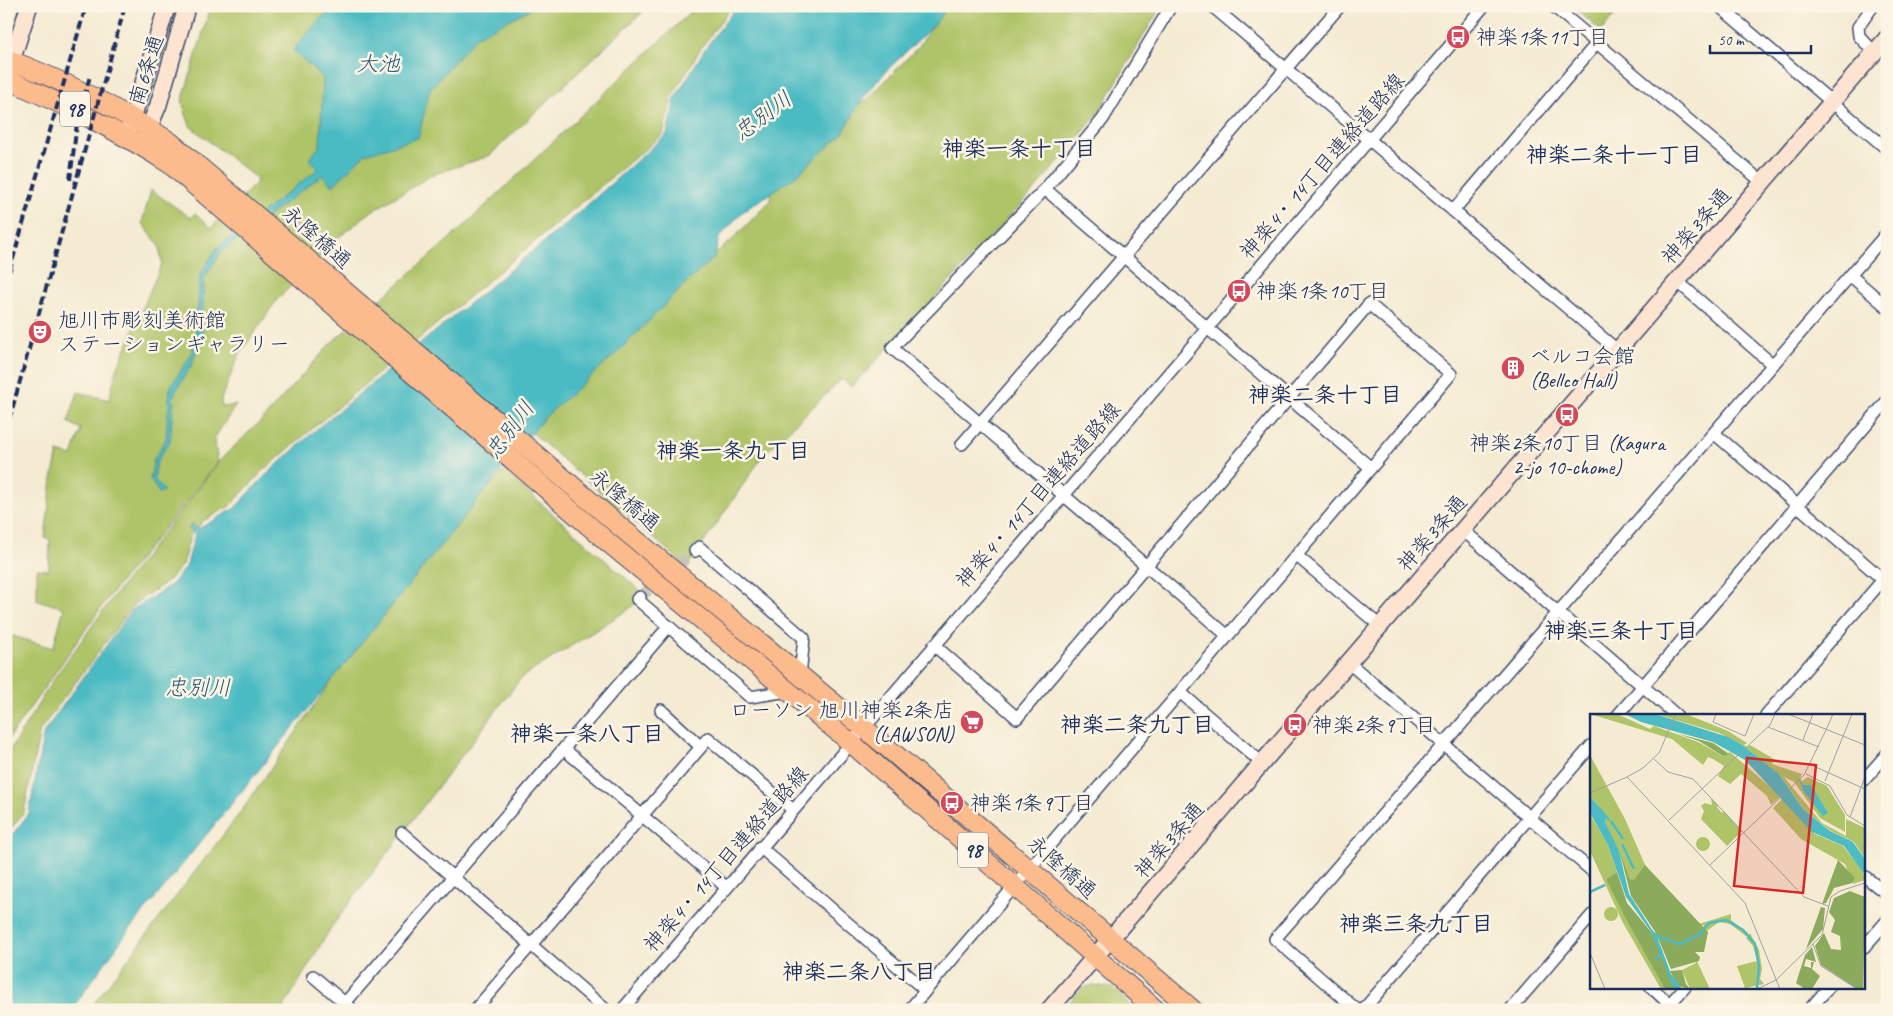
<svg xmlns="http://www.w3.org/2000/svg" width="1893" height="1016" font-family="Caveat,'Klee One',sans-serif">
<rect width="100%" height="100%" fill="#fcf5e5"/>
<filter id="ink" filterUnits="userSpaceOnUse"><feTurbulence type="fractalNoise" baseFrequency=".02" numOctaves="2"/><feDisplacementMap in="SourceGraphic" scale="10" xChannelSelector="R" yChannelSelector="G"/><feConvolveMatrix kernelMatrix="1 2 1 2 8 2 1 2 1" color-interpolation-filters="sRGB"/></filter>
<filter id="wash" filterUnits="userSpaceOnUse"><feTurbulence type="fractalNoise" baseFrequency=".0096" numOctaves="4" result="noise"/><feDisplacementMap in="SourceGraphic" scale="20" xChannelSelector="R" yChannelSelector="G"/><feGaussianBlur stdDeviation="1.12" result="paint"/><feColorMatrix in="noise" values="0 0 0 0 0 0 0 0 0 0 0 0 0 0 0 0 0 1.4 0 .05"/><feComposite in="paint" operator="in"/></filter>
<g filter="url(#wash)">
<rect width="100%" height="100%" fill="#f5ebd3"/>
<path fill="#afc468" stroke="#657a63" d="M211 6H649L489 156 432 175 369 213 339 237 277 300 239 355 221 399V404L224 407 236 405 214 439 218 462 107 599 6 742V634L53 648 64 608 37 600V569L49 570 50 539 45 538 52 479 58 452 72 456 81 429 68 422 78 392 109 400 116 371 162 263 159 245 142 223 151 190 191 218 195 213 211 228 256 183 257 179 190 126 182 102Z
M697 6H732L701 48 672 96 663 134 334 410 263 471 230 506 203 521 190 536 182 565 168 581 134 604 40 730 24 812 6 835V757L53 680 111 600 222 458 263 419 332 342 463 227Z
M946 6H1161L1097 115 1037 187 852 387 842 379 764 454 687 567 530 431 686 278 731 241 770 201 774 173 804 135 867 100 919 46Z
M1572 6H1622L1601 31Z
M504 471 645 595 629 609 521 678 332 926 282 1010H89L243 809 348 657 434 546Z
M1093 985 1113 988 1134 1008 1062 1010 1082 988Z"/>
<path fill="#4cbbc3" stroke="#347590" d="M336 6H536L477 36 430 89 418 138 365 154 333 186 322 175 221 252 204 279 202 335 192 364 174 394 170 441 157 461 154 479 164 491 159 493 150 479 154 459 166 439 170 388 191 355 196 331 200 275 217 248 318 169 309 159 320 146 323 78 293 50 321 18Z
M737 6H948L935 24 886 71 861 101 843 133 796 176 741 213 719 238 714 258 689 280 618 352 545 417 126 934 71 1010H6V843L29 813 44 732 132 610 171 585 187 565 195 534 188 528 192 524 198 529 234 509 266 475 319 427 567 223 667 134 675 98 705 49Z"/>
</g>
<g filter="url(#ink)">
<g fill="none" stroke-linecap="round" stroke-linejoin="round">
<path stroke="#c9c5bc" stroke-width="11" stroke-dasharray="11 5.5" stroke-linecap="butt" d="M640 597 695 551"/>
<g stroke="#3c4b70" stroke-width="14">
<path id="street" d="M1171 6 1103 119 1045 189 892 348 1228 636
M1212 6 1617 350
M1553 6 1762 182
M1719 6 1887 149
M1873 6 1858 27 1859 36 1874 52
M1045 189 1371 468
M1453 211 1597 43
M1851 276 1887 307
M1677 281 1773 365
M1714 433 1887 583
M962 444 1340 6
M1463 530 1676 715
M695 551 699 547 804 638 800 675
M1297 556 1380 626
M640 597 637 599 750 697 788 691
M1349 663 1592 871
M1181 693 1262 763
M1618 715 1887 401
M1766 715 1887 575
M701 747 708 738 793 810
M565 750 726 887
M1864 780 1887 754
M402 833 606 1010
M760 847 925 990
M1864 876 1887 894
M1864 947 1887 921
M313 976 353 1010
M1651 987 1676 1010
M1666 1008 1685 987
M339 1010 669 626
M475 1010 701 747 661 710
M622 1010 1484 6
M909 1010 1451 374 1369 304 1017 718 934 645
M1357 1010 1275 939 1887 233
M1363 1010 1592 745
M1510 1010 1592 915
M1809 1010 1829 987"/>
</g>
<g stroke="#3c4b70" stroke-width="19">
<path id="secondary" d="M8 72 29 6
M129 130 167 6
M144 139 158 106 187 6
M1049 1010 1887 38"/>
</g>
<g stroke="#3c4b70" stroke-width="21">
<path id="primary" d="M6 59C64 80 117 108 169 141L624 530 882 743 1193 1010
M6 79C63 104 118 130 170 164L610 544 850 742 1156 1010"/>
</g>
<use href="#street" stroke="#fff" stroke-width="11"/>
<use href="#secondary" stroke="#fde4d1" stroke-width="16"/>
<use href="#primary" stroke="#fbbb8d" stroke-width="19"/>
<path stroke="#1b2f5e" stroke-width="4" stroke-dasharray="8 4" stroke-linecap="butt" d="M70 180 77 123 90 76
M6 283 86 6
M6 431 125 6"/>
</g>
</g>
<defs>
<g id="bus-disc" transform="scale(1.25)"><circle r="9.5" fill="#d1495b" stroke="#fcf5e5"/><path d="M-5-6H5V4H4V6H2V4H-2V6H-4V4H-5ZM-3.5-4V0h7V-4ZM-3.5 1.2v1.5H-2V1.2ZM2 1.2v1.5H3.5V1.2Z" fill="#fff"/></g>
<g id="theatre-disc" transform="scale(1.25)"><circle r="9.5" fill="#d1495b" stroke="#fcf5e5"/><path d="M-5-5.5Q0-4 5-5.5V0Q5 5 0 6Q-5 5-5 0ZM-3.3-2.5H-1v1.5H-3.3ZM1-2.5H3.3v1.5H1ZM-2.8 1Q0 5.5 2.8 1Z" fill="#fff"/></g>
<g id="building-disc" transform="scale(1.25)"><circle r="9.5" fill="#d1495b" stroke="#fcf5e5"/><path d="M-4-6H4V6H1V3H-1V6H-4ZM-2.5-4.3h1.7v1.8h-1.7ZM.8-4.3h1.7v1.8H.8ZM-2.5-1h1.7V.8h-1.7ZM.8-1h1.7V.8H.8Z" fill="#fff"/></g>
<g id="supermarket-disc" transform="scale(1.25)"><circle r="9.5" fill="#d1495b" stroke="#fcf5e5"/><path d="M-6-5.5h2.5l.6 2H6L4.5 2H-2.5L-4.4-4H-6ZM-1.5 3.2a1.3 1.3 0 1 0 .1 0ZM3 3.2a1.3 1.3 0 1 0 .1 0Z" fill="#fff"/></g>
</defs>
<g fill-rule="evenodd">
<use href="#bus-disc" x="1458" y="37"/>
<use href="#bus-disc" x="1239" y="291"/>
<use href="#theatre-disc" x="40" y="332"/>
<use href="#building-disc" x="1513" y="368"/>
<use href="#bus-disc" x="1567" y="415"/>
<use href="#supermarket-disc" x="972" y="722"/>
<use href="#bus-disc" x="1295" y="725"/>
<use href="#bus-disc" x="952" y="803"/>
</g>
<g text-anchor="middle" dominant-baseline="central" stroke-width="5" stroke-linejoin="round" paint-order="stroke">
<g fill="#fcf5e5" stroke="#5e6a86" stroke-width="1">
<rect x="60" y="91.5" width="30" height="35" rx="4"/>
<rect x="958" y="832.5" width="30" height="35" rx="4"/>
</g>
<g font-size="20" font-weight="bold" fill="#1b2f5e">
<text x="75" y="109">98</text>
<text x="973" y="850">98</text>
</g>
<g font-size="21" fill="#1b2f5e" stroke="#fcf5e5" text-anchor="start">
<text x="1476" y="37">神楽1条11丁目</text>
<text x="1256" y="291">神楽1条10丁目</text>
<text x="58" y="320">旭川市彫刻美術館<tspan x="58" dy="24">ステーションギャラリー</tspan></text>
<text x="1530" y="356">ベルコ会館<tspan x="1530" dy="24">(Bellco Hall)</tspan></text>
<text x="1567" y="443" text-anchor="middle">神楽2条10丁目 (Kagura<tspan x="1567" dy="24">2-jo 10-chome)</tspan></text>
<text x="954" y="710" text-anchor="end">ローソン 旭川神楽2条店<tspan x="954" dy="24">(LAWSON)</tspan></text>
<text x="1312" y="725">神楽2条9丁目</text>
<text x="970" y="803">神楽1条9丁目</text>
</g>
<g font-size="21" fill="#1b2f5e" stroke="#fcf5e5">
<text transform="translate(146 70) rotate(-73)">南6条通</text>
<text transform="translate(1322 166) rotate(-49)">神楽4・14丁目連絡道路線</text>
<text transform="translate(1696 226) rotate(-49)">神楽3条通</text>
<text transform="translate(317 237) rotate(41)">永隆橋通</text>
<text transform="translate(1038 495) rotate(-49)">神楽4・14丁目連絡道路線</text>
<text transform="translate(625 500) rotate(40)">永隆橋通</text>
<text transform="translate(1432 533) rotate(-49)">神楽3条通</text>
<text transform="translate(1169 840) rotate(-49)">神楽3条通</text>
<text transform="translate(726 859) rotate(-49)">神楽4・14丁目連絡道路線</text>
<text transform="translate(1062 867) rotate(41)">永隆橋通</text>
</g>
<g font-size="22" font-style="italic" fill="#2a597c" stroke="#fcf5e5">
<text x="378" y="64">大池</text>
<text transform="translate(763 116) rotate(-37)">忠別川</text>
<text transform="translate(510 430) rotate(-54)">忠別川</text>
<text x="198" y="688">忠別川</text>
</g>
<g font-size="22" font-weight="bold" fill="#1b2f5e" stroke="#fcf5e5">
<text x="1019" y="149">神楽一条十丁目</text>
<text x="1614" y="155">神楽二条十一丁目</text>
<text x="1325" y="395">神楽二条十丁目</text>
<text x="733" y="451">神楽一条九丁目</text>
<text x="1621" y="631">神楽三条十丁目</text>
<text x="1137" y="725">神楽二条九丁目</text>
<text x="587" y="734">神楽一条八丁目</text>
<text x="1416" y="924">神楽三条九丁目</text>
<text x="859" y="972">神楽二条八丁目</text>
</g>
</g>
<g transform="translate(1590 714)">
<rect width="275" height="275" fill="#f5ebd3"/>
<path d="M0 0H27L60 15 64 12 108 28 133 42 140 38 191 82 181 91 177 82 151 60 140 70 128 62 134 52 123 45 118 43 113 51 82 25ZM66 0H96L138 17 157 29 154 31 157 33 160 31 184 45 182 50 212 60 210 64 212 67 218 63 237 72 255 101V118L230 104 204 68 194 63 232 109 256 122V105L275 114V145L264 128 241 117 213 95 190 61 151 30 129 19ZM0 41 35 105 81 210 93 215 141 200V206L158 219 156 222 140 210 129 208 99 230 120 275H100L92 256 106 249 93 235V230L111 220 114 211 90 218 79 212 75 204 69 207 64 202 62 196 68 190 53 157 44 167 40 165 15 108 16 102 0 82ZM121 84 128 91 127 93 132 99 134 97 152 117 137 132 111 105 114 97 111 92 115 89 122 91ZM193 84 225 120 253 132 272 156 275 166 263 170 255 150 211 125 183 94ZM0 100 18 131 26 154 27 158 16 165 75 275H71L33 209 0 137ZM106 130a7 7 0 1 1 14 0a7 7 0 1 1-14 0ZM14 200a7 7 0 1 1 14 0a7 7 0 1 1-14 0ZM160 219 169 236 172 255 170 265 174 270 155 274 147 252 167 247 163 232 156 224Z" fill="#afc468"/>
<path d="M85 19 123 29 139 40 133 42 109 27ZM30 139 40 165 44 166 55 151 118 218 114 238H105L110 243 109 247 81 255 66 219 41 182ZM248 146 265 164 262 169 244 174 236 189 232 190ZM27 158 37 189 62 219 86 275H75L36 205 16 165ZM260 177 275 183 273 275H267L231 251 225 232 234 219 241 235 251 236 250 222 241 218 245 206 239 198 244 184ZM231 193 235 194 233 215 216 235ZM222 233 226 248 216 245 214 252 221 254V248H224L222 255 230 262 222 275H215L206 269 215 241ZM92 256 96 270 100 275 88 272 80 257Z" fill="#8baa5c"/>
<path d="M35 0H65L138 23 151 30 189 60 213 95 240 117 263 128 274 144 275 161 254 132 222 118 155 46 123 28 51 8ZM192 58H193L206 63 208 64 213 71H221L238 99 233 102 214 78 208 64ZM0 82 16 102 15 108 29 137 39 180 63 217 70 222 68 225 81 260 92 275H86L81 269 72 243 63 247 70 240 62 219 36 183 18 131 0 99Z" fill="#4cbbc3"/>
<path fill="none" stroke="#4cbbc3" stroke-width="2.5" d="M8 93 19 106M21 107 33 125M32 130 44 155M0 178 15 171M70 223 90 230 109 221 119 209 136 206 153 216 165 230 169 252 167 274"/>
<path fill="none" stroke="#9ea0a4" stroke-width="1" d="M126 0 123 8 155 22 164 0M198 0 218 8M218 8 275 31M178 13 229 33M236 16 243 0M213 26 223 0M64 45 78 58 103 65 214 183 238 192M221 51 275 75M216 60 240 72 257 101 275 112M37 63 155 189 190 275M37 63 53 54 69 39 86 0M235 67 262 0M0 79 37 63M260 103 275 63M79 106 180 11 185 0M120 151 214 61 236 16M223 230 231 252 267 275M0 239 15 275M186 266 232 221 241 183 250 177 275 169M167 275 186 266"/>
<path fill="#d62828" fill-opacity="0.15" stroke="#d62828" stroke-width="2.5" d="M157 44 226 51 213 179 144 172Z"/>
<rect width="275" height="275" fill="none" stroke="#1b2f5e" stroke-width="2.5"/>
</g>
<rect width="1893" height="1016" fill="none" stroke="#fcf5e5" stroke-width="25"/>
<path d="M1710 45v8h101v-8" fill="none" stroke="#1b2f5e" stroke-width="2.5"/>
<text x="1718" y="45" font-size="15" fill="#1b2f5e" stroke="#fcf5e5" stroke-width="4" paint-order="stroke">50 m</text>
</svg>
